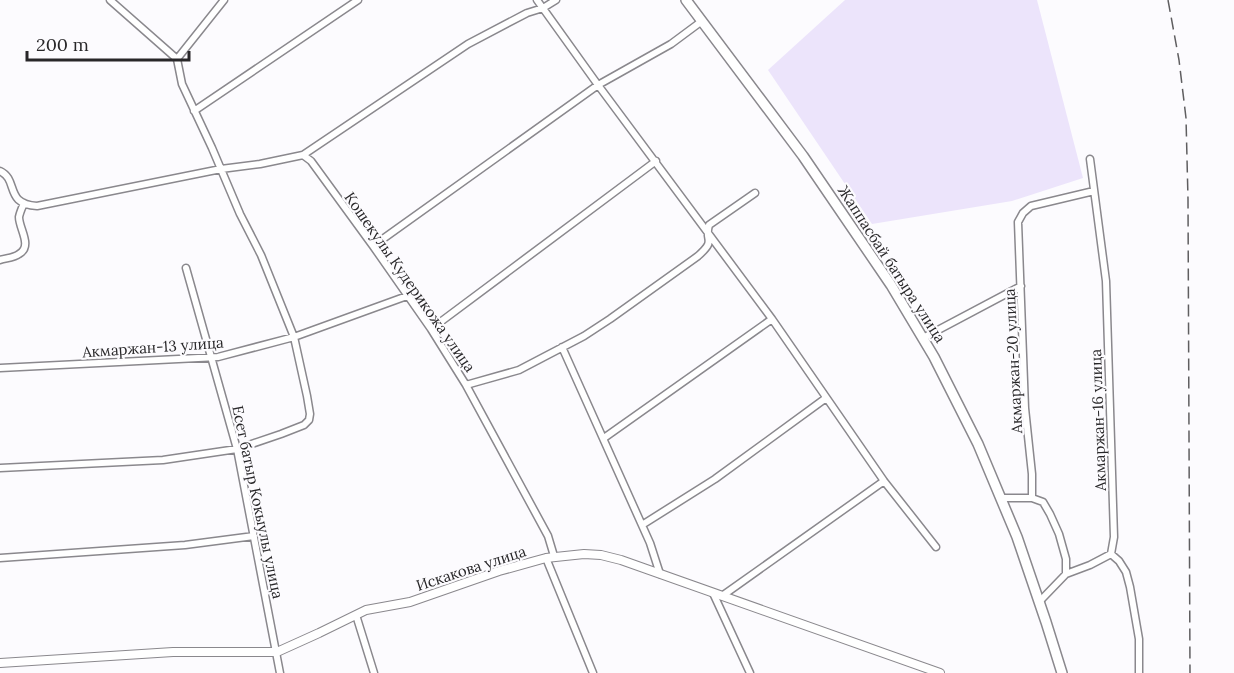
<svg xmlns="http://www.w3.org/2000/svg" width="1234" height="673" font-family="Lora,serif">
<rect width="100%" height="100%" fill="#fcfbfe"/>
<path fill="#ece4fb" d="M845 0H1037L1083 178 1012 201 872 224 768 70Z"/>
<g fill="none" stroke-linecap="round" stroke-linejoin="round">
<g stroke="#8a888d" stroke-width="9">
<path id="minor" d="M537 0 598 85 772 319 884 481 936 547
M177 59 224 0
M194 111 358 0
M303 155 311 161 373 246 431 329 466 385 548 536 554 556
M1090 159 1106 281 1114 537 1111 554 1119 561 1126 572 1130 587 1139 639V673
M0 171C19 180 4 204 37 206L221 169 260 164 303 155 468 44 527 13 543 8 556 0
M373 246 598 85 671 44 702 21
M0 260C6 258 14 258 19 254 33 246 19 229 19 217 20 212 22 208 24 203
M186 268 237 449 280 673
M431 329 656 161
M923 338 1021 286
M562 347 650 543 660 574
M0 368 218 357 294 337 407 296
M466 385 519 370 584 336 610 319 698 256C717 239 704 242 709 225L755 193
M604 438 772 319
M0 468 163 460 237 449 281 434 304 425 309 420 310 414 307 396 294 337 261 255 240 214 212 148 182 84 177 59 110 0
M1001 498H1032
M642 525 715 479 826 398
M0 558 185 545 254 536
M546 558 593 673
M1066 574V559L1059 534 1050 514 1043 502 1032 498V474L1025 408 1018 222 1023 213 1031 206 1094 191
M713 593 750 673
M722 596 884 481
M1039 602 1066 574 1090 565 1111 554
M356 615 374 673"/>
</g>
<g stroke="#8a888d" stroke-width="10">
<path id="tertiary" d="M0 663 173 652H277L319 633 366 610 410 602 499 571 546 558 584 554 601 555 621 560 940 673"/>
</g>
<g stroke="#8a888d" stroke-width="12">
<path id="secondary" d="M686 0 803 156 891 285 934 357 978 444 1017 537 1046 622 1062 673"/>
</g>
<use href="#minor" stroke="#fff" stroke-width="6"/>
<use href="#tertiary" stroke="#fff" stroke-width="8"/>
<use href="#secondary" stroke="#fff" stroke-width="9"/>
<path stroke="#5f5e60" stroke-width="1.5" stroke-dasharray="12 6" stroke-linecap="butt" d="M1168 0 1179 60 1186 118 1188 199 1190 673"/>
</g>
<g text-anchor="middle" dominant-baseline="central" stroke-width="4.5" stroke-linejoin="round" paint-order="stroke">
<g font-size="15" fill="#282729" stroke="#fcfbfe">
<text transform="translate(892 264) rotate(57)">Жаппасбай батыра улица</text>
<text transform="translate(410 282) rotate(55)">Кошекулы Кудерикожа улица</text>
<text transform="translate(153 347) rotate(-4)">Акмаржан-13 улица</text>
<text transform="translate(1013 361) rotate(-93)">Акмаржан-20 улица</text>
<text transform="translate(1098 420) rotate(-92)">Акмаржан-16 улица</text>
<text transform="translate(258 502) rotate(78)">Есет батыр Кокыулы улица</text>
<text transform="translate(471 568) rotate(-18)">Искакова улица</text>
</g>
</g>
<path d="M27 51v9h162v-9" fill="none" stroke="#282729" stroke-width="3"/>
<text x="36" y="51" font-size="18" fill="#282729" stroke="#fcfbfe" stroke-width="4.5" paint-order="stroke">200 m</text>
</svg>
